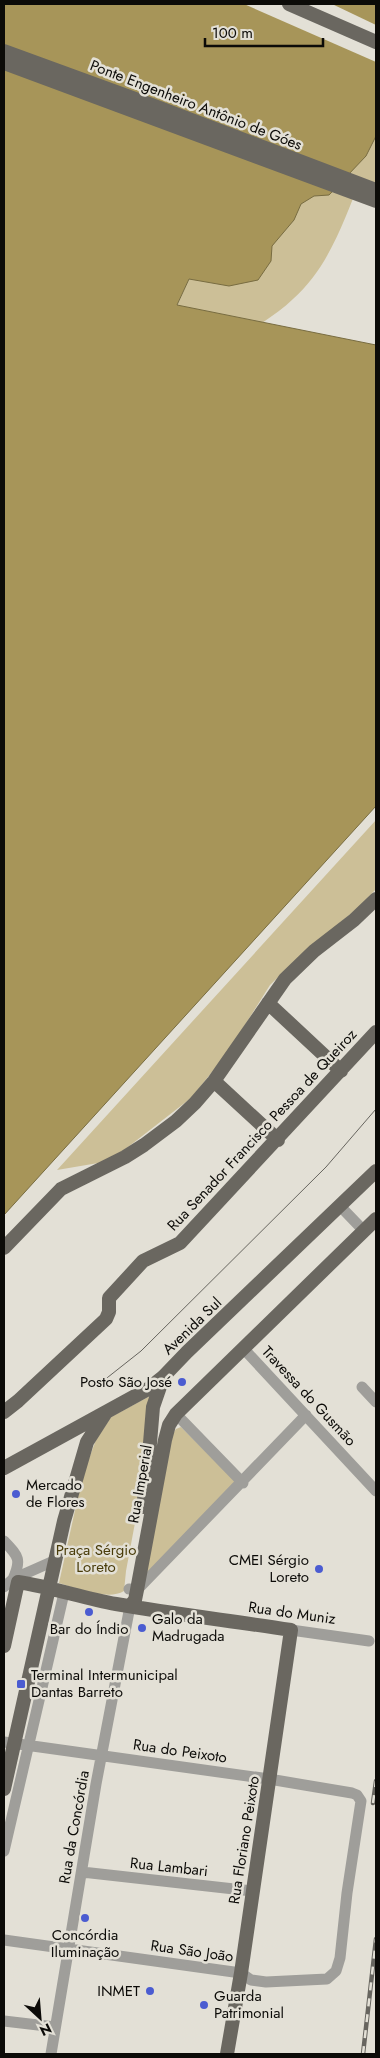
<svg xmlns="http://www.w3.org/2000/svg" width="380" height="2058" font-family="Jost,sans-serif">
<rect width="100%" height="100%" fill="#e3e0d6"/>
<path fill="#ccbf97" d="M376 66V183L361 179C343 222 329 267 293 299 284 308 273 315 262 323L177 306 189 279Z
M376 820V889L358 908 302 954 270 985 228 1052 191 1098 110 1161 57 1170Z
M150 1396 143 1480 126 1571 124 1591C108 1601 76 1588 59 1583L83 1474 96 1440 111 1417Z
M181 1427 234 1480V1484L146 1576 172 1435 176 1429Z"/>
<path fill="#a79559" stroke="#786c41" d="M4 4H376V136L366 156 329 195 314 196 301 204 294 220 272 246 271 261 258 280 229 286 189 279 177 305 376 345V806L4 1215Z"/>
<path fill="#e3e0d6" d="M244 4H332L376 25V62Z"/>
<g fill="none" stroke-linecap="round" stroke-linejoin="round">
<path stroke="#9f9e9a" stroke-width="11" d="M340 1206 364 1231
M243 1348 376 1491
M362 1387 376 1402
M176 1414 243 1483
M4 1541C18 1556 22 1559 13 1579
M4 1587 13 1579 56 1560
M129 1589 137 1590 306 1415
M291 1630 369 1641
M4 1742 269 1779 352 1793 357 1795 361 1801 347 1893 340 1958 336 1971 327 1979 266 1982 251 1980 241 1973 4 1940
M4 1851 64 1593
M82 1872 252 1891
M4 2021 55 2027
M51 2054 96 1784 130 1606"/>
<path stroke="#6a6760" stroke-width="14" d="M289 4 376 42
M4 51 152 105 376 190
M4 63 376 201
M268 1003 341 1071
M214 1081 278 1140
M4 1248 61 1189 125 1157 144 1145 176 1121 195 1103 214 1081 285 979 314 951 354 920 376 899
M4 1412 18 1401 106 1319 109 1312V1298L143 1261 180 1243 376 1032
M4 1468 148 1389 163 1377 187 1352 376 1171
M143 1507 148 1467 153 1407 163 1378
M130 1606 135 1600 137 1590 165 1440 169 1425 176 1414 376 1219
M4 1646 18 1582C51 1587 83 1598 116 1604 174 1614 233 1621 291 1630L241 1973 227 2054
M4 1789 64 1521 87 1442 105 1414"/>
<path stroke="#67655f" stroke-width="1" d="M98 1385 141 1351 326 1167 376 1109"/>
<g stroke="#67655f" stroke-width="4.5">
<path id="rail" d="M373 1803 376 1781
M363 2054 376 1939"/>
</g>
<use href="#rail" stroke="#e3e0d6" stroke-width="2.5" stroke-dasharray="8" stroke-linecap="butt"/>
</g>
<g fill="#4b5cd1" stroke="#e3e0d6" stroke-width="2">
<circle cx="182" cy="1382" r="5"/>
<circle cx="16" cy="1494" r="5"/>
<circle cx="319" cy="1569" r="5"/>
<circle cx="89" cy="1612" r="5"/>
<circle cx="142" cy="1628" r="5"/>
<rect x="16" y="1679" width="10" height="10" rx="2.5"/>
<circle cx="85" cy="1918" r="5"/>
<circle cx="150" cy="1991" r="5"/>
<circle cx="204" cy="2005" r="5"/>
</g>
<g text-anchor="middle" dominant-baseline="central" stroke-width="5" stroke-linejoin="round" paint-order="stroke">
<g font-size="15" fill="#0c0b08" stroke="#e3e0d6">
<text transform="translate(196 105) rotate(21)">Ponte Engenheiro Antônio de Góes</text>
<text transform="translate(262 1130) rotate(-47)">Rua Senador Francisco Pessoa de Queiroz</text>
<text transform="translate(192 1326) rotate(-44)">Avenida Sul</text>
<text transform="translate(309 1396) rotate(47)">Travessa do Gusmão</text>
<text transform="translate(140 1484) rotate(-80)">Rua Imperial</text>
<text transform="translate(292 1613) rotate(8)">Rua do Muniz</text>
<text transform="translate(180 1751) rotate(8)">Rua do Peixoto</text>
<text transform="translate(74 1827) rotate(-80)">Rua da Concórdia</text>
<text transform="translate(244 1840) rotate(-81)">Rua Floriano Peixoto</text>
<text transform="translate(169 1867) rotate(6)">Rua Lambari</text>
<text transform="translate(192 1951) rotate(8)">Rua São João</text>
</g>
<g font-size="15" fill="#0c0b08" stroke="#e3e0d6" text-anchor="start">
<text x="172" y="1382" text-anchor="end">Posto São José</text>
<text x="26" y="1485">Mercado<tspan x="26" dy="17">de Flores</tspan></text>
<text x="309" y="1560" text-anchor="end">CMEI Sérgio<tspan x="309" dy="17">Loreto</tspan></text>
<text x="152" y="1619">Galo da<tspan x="152" dy="17">Madrugada</tspan></text>
<text x="89" y="1629" text-anchor="middle">Bar do Índio</text>
<text x="31" y="1675">Terminal Intermunicipal<tspan x="31" dy="17">Dantas Barreto</tspan></text>
<text x="85" y="1935" text-anchor="middle">Concórdia<tspan x="85" dy="17">Iluminação</tspan></text>
<text x="140" y="1991" text-anchor="end">INMET</text>
<text x="214" y="1996">Guarda<tspan x="214" dy="17">Patrimonial</tspan></text>
</g>
<g font-size="15" fill="#483b09" stroke="#e3e0d6">
<text x="96" y="1550">Praça Sérgio<tspan x="96" dy="17">Loreto</tspan></text>
</g>
</g>
<rect width="380" height="2058" fill="none" stroke="#0c0b08" stroke-width="10"/>
<g transform="translate(40 2018) rotate(154)" stroke="#e3e0d6" stroke-width="4" paint-order="stroke">
<path d="M0-4L9 19L0 12L-9 19Z" fill="#0c0b08"/>
<text y="-8" font-size="14" font-weight="bold" text-anchor="middle" fill="#0c0b08">N</text>
</g>
<path d="M205 38v8h118v-8" fill="none" stroke="#0c0b08" stroke-width="2.5"/>
<text x="212" y="38" font-size="15" fill="#0c0b08" stroke="#e3e0d6" stroke-width="4" paint-order="stroke">100 m</text>
</svg>
